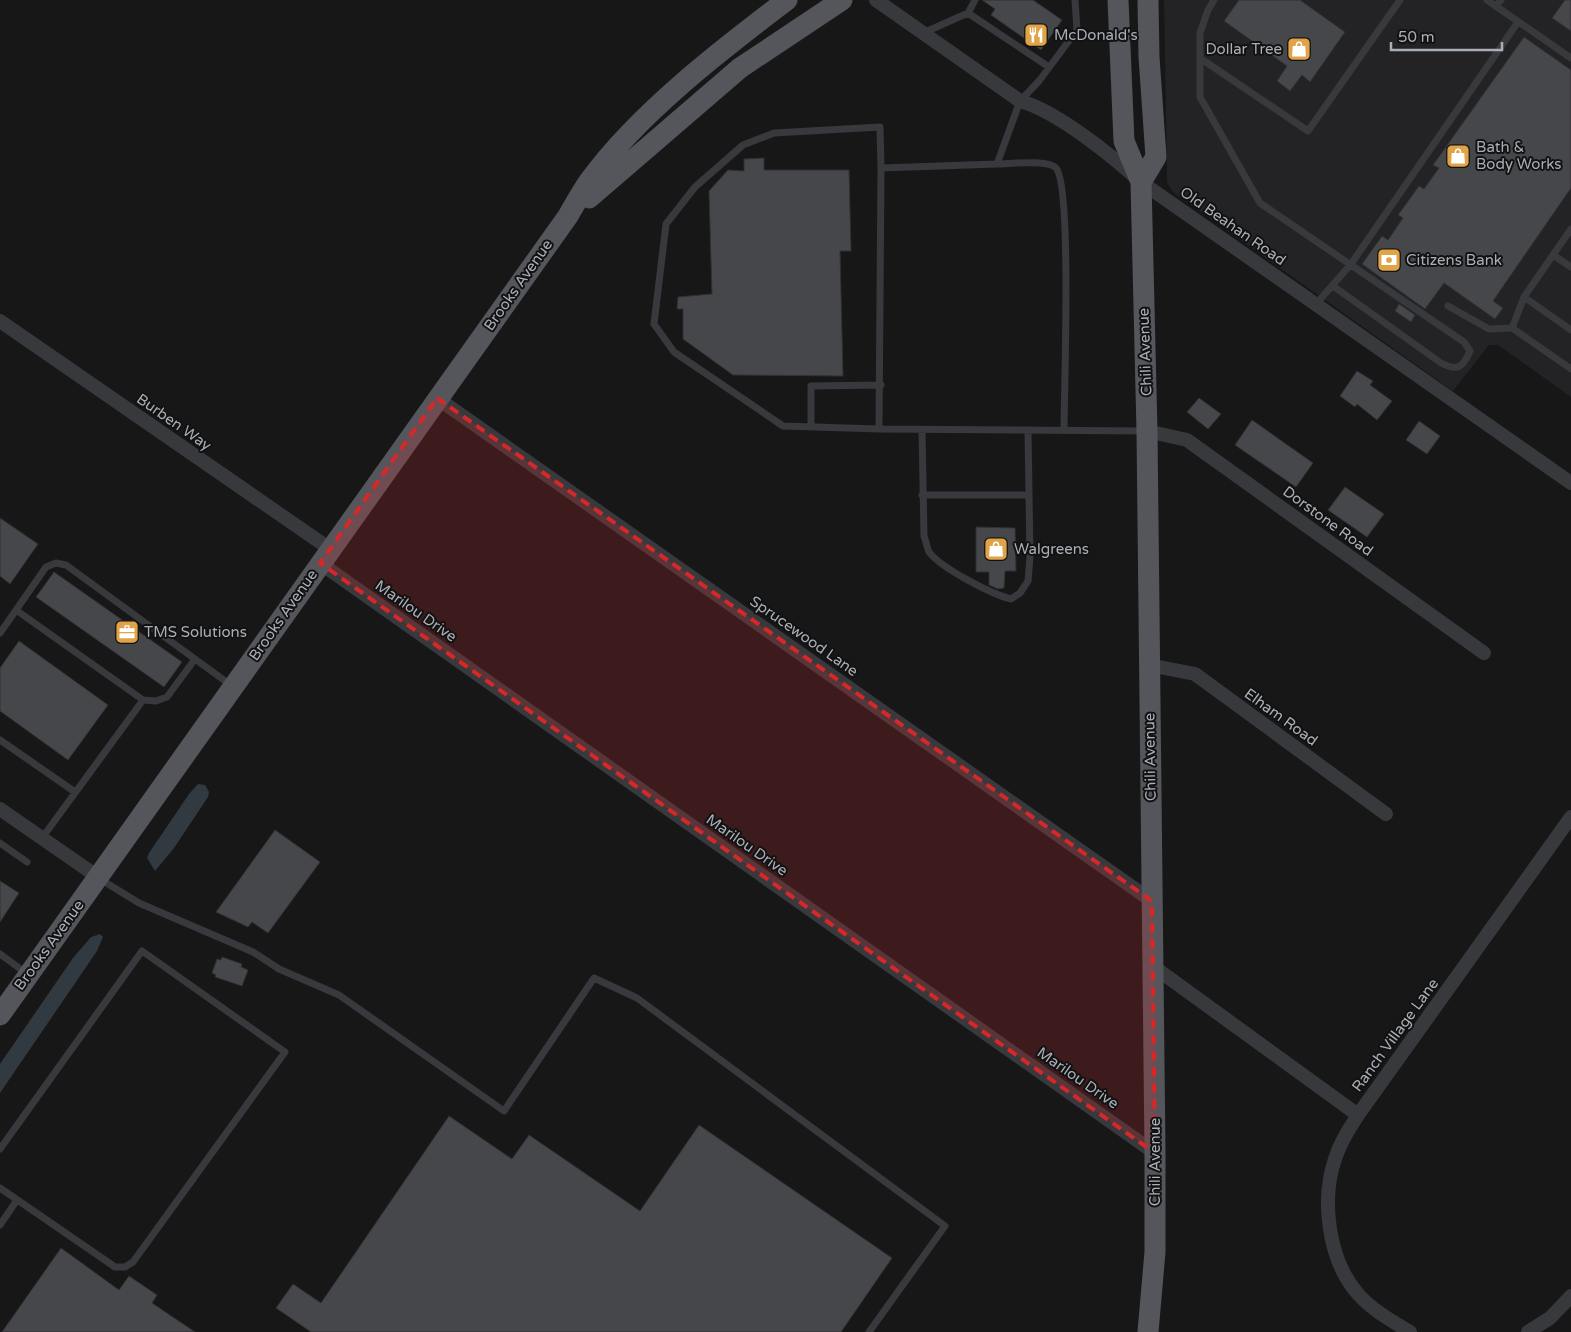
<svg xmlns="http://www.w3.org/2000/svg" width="1571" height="1332" font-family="'Varela Round',sans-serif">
<rect width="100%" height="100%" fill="#171718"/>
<path fill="#232325" d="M1164 0H1571V397L1498 345H1489L1453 391 1173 192 1167 182V174Z"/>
<path fill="#313a40" d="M198 784 205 785 209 792 208 797 174 848 155 871 147 858 149 853 189 794Z
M100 934 103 937 97 951 0 1093V1064L73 958 91 937Z"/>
<path fill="#46474b" stroke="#313134" d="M982 0H1033L1062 20 1041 50 991 15 995 9Z
M1239 0H1300L1345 32 1310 82 1302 75 1290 91 1277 81 1287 66 1224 21Z
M1565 0H1571V31L1552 18Z
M1524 37 1571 70V188L1493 301 1503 308 1495 319 1444 283 1425 309 1362 264 1382 236 1388 240 1403 218 1398 215 1419 186 1424 189 1439 168 1433 165Z
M764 158V170H849L851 251H840L843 376 733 375 683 339V309H677L678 297 712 294 709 191 728 170 744 171V159Z
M1399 304 1415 315 1411 322 1395 311Z
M1357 371 1373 381 1370 385 1392 401 1377 420 1357 404 1355 407 1340 396Z
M1199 398 1221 414 1208 429 1187 412Z
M1252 420 1313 463 1296 487 1235 445Z
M1419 421 1440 436 1427 454 1406 440Z
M1345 487 1384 514 1367 537 1328 510Z
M0 518 38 544 10 584 0 576Z
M976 527 1015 528 1016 571H1005L1004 588 998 589 989 585V572H976Z
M54 572 182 662 164 687 36 597Z
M19 641 108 705 68 760 0 711V668Z
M275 830 320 862 268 933 252 922 248 927 216 912Z
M0 881 19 893 0 922Z
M222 957 242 964 241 967 248 970 242 986 215 977 216 975 212 973 217 959 221 960Z
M449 1116 512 1159 529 1135 640 1211 699 1125 892 1258 841 1332H311L276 1308 293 1284 321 1303Z
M61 1248 119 1290 129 1276 157 1295 152 1303 195 1332H2Z"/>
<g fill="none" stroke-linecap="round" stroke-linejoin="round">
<path stroke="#38393d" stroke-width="7" d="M1075 0 1077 30 1039 81 1020 101 997 164 881 168 879 429 1144 431
M1214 0 1208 10 1200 33V97L1260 203 1464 342 1470 351C1463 367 1458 372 1441 363L1333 286
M1487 0 1571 58
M1496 6 1501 0
M968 13 1049 67
M923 33 968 13 975 0
M1200 58 1308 131 1400 0
M997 164C1010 164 1048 159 1056 168 1072 186 1064 393 1064 430
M1553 255 1571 267
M1524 297 1571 330
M1316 304 1351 264 1518 22
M1448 306 1489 329 1512 328 1524 297 1571 229
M1512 328 1571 369
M811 427V386L881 385
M879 429 783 426 674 352 654 324 666 224 695 187 743 145 774 133 880 127 881 168
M922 430 924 536C926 541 927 548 929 552 941 568 991 594 1011 599L1020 593 1028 581 1030 557 1028 430
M922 495H1029
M16 610 143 700
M0 633 46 567 56 563 66 565 232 686
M0 740 75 792
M42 838 143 700 156 701 167 697 195 659
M0 843 27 862
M100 879 139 903 253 952 279 969 339 995 504 1111 594 978 637 998 945 1226 869 1332
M0 954 26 973
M0 1149 142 951 285 1052 133 1262 125 1267H115L0 1188
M0 1225 17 1200"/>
<path stroke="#38393d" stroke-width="14" d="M876 0 1020 101C1057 111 1112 156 1141 182L1571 483
M0 321 330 549
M437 398 1152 901
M1147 431 1187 440 1484 653
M320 563 1155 1153
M1149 665 1195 674 1386 814
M0 809 98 877
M1154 967 1358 1115
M1410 1332C1392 1321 1372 1310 1358 1294 1328 1260 1321 1200 1335 1159 1340 1143 1349 1129 1358 1115L1571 817
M1528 1332 1550 1318 1571 1296"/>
<path stroke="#54565c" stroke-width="21" d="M1118 0 1124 141 1141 182 1147 431 1155 1153V1252L1148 1332
M1141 182 1156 157 1149 57 1148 0
M589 198 740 68 842 0
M0 1015 568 216C575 204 582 191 590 180 639 113 721 50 787 0"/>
</g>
<path fill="#d62828" fill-opacity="0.2" stroke="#d62828" stroke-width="4" stroke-dasharray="10 6" stroke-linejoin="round" d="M437 398 1152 901 1155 1153 320 563Z"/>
<defs>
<g id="restaurant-square" transform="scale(1.25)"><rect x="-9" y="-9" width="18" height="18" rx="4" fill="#e0a347" stroke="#121213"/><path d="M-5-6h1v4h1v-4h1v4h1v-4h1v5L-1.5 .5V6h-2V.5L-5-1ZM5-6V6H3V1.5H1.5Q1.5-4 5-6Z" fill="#fff"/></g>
<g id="shop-square" transform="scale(1.25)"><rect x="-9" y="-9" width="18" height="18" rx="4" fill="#e0a347" stroke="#121213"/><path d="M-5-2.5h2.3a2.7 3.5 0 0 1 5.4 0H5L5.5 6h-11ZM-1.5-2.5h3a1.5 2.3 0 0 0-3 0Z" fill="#fff"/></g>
<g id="bank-square" transform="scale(1.25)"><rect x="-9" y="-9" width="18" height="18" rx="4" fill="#e0a347" stroke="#121213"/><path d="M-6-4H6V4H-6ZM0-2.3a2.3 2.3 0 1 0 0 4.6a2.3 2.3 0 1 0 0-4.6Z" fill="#fff"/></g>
<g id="office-square" transform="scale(1.25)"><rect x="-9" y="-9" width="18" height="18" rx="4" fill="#e0a347" stroke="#121213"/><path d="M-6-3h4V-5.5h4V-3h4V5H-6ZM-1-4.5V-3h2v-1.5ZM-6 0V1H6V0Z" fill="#fff"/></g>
</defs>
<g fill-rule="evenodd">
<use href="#restaurant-square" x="1036" y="35"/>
<use href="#shop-square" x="1299" y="49"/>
<use href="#shop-square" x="1458" y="156"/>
<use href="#bank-square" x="1389" y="260"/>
<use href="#shop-square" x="996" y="549"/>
<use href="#office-square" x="127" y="632"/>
</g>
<g text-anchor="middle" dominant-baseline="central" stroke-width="4" stroke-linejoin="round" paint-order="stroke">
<g font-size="15" fill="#aaafb7" stroke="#121213" text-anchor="start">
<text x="1054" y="35">McDonald's</text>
<text x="1282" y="49" text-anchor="end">Dollar Tree</text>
<text x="1476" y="147">Bath &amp;<tspan x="1476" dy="17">Body Works</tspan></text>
<text x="1406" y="260">Citizens Bank</text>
<text x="1014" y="549">Walgreens</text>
<text x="144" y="632">TMS Solutions</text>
</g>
<g font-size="15" fill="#aaafb7" stroke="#121213">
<text transform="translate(1233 226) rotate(35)">Old Beahan Road</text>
<text transform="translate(518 285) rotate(-55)">Brooks Avenue</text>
<text transform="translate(1145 352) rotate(-92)">Chili Avenue</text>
<text transform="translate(174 422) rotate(35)">Burben Way</text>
<text transform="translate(1328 521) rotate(36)">Dorstone Road</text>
<text transform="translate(416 611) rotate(35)">Marilou Drive</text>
<text transform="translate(283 615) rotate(-55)">Brooks Avenue</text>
<text transform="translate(804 636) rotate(35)">Sprucewood Lane</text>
<text transform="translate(1281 717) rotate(36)">Elham Road</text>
<text transform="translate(1150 757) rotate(-91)">Chili Avenue</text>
<text transform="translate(747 845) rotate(35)">Marilou Drive</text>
<text transform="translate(49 945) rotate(-54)">Brooks Avenue</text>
<text transform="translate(1395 1035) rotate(-54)">Ranch Village Lane</text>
<text transform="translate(1078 1078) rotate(35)">Marilou Drive</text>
<text transform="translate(1155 1162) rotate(-90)">Chili Avenue</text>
</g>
</g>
<path d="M1391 42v8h111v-8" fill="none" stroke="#aaafb7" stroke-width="2.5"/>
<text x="1398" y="42" font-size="15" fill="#aaafb7" stroke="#121213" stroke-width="4" paint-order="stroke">50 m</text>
</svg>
